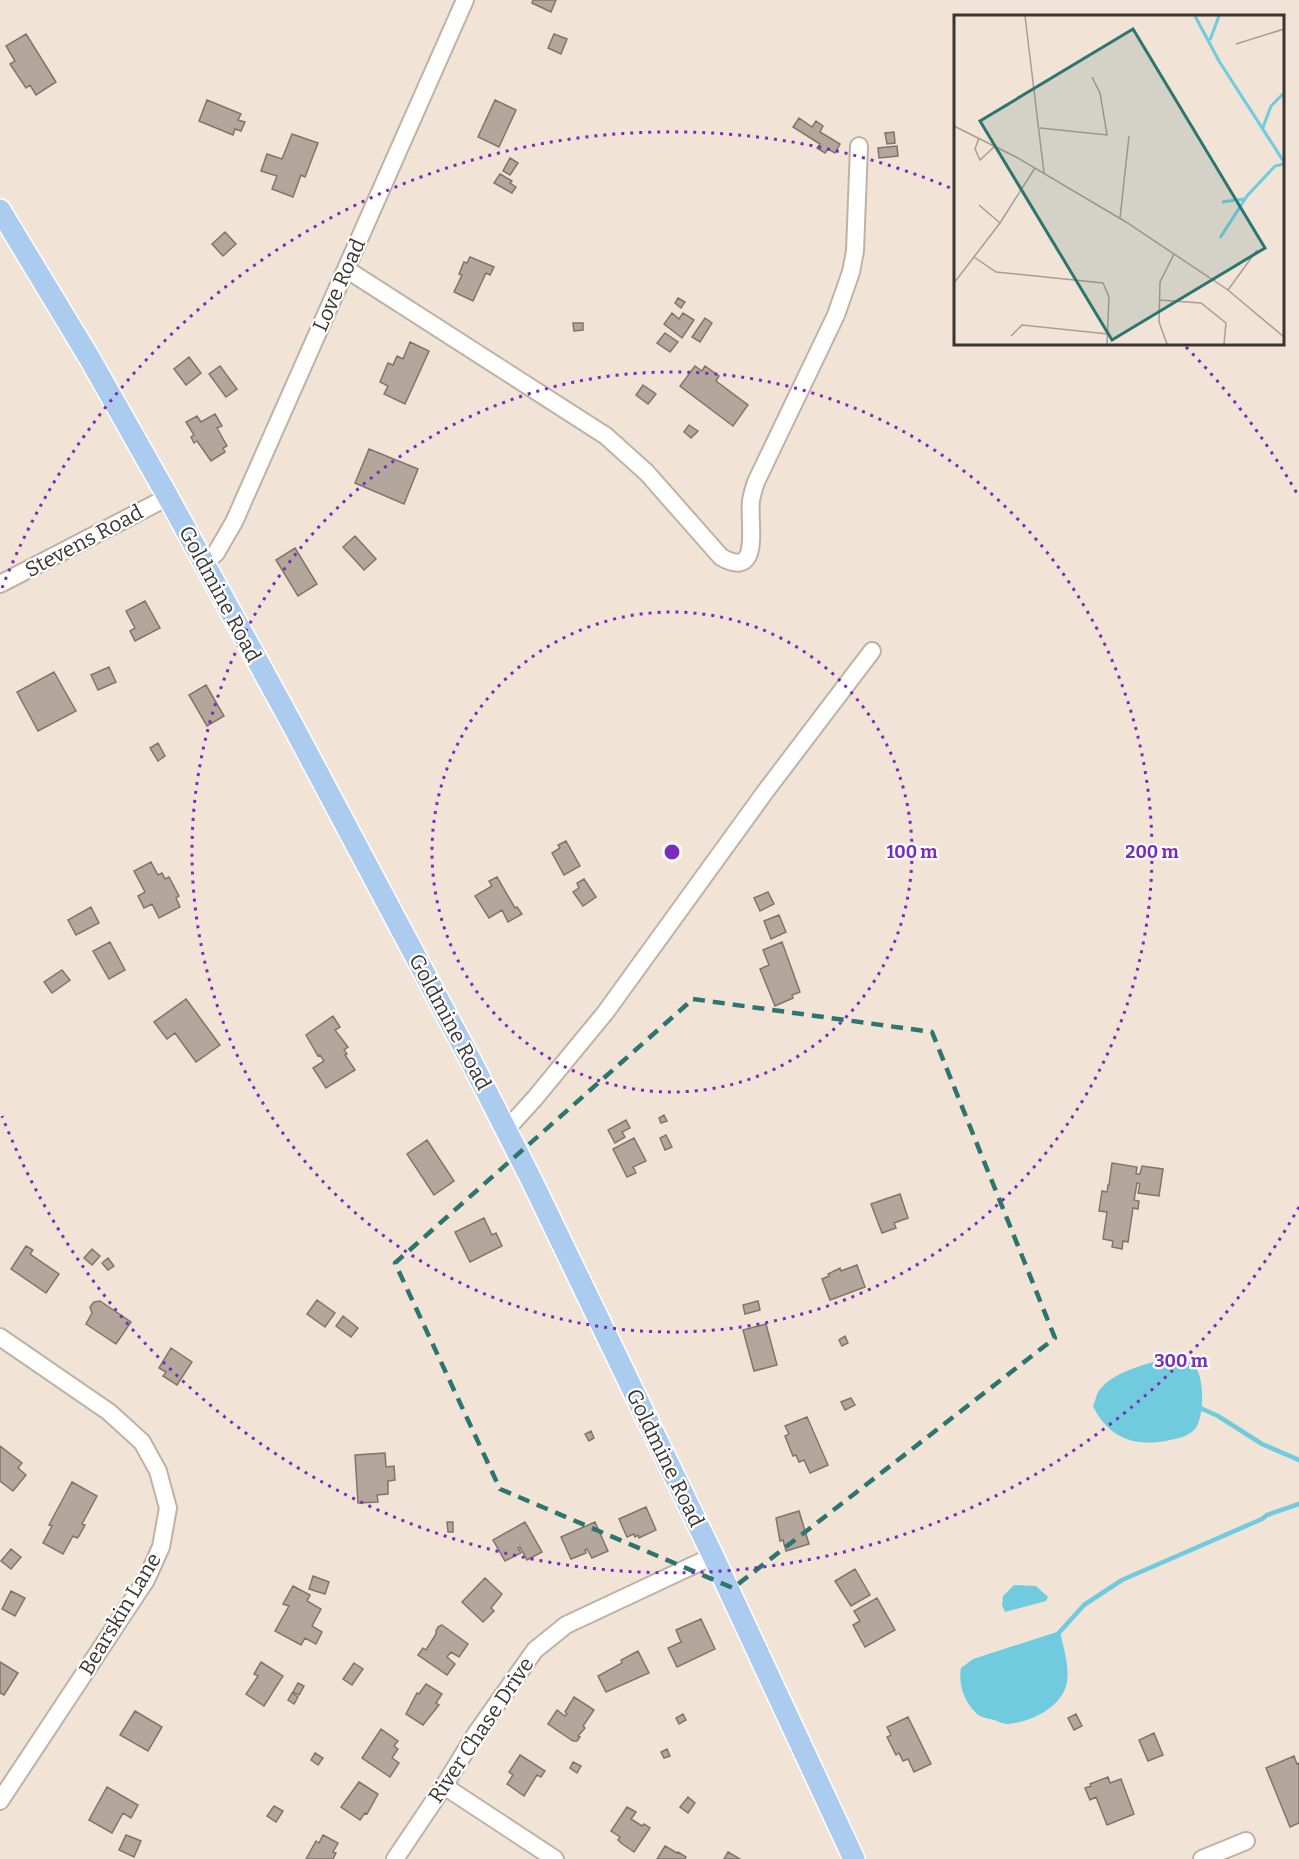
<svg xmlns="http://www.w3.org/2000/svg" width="1299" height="1859" font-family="Bitter,serif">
<rect width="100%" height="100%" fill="#f1e3d6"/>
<path fill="#70cbdf" d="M1170 1358C1177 1359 1186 1358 1192 1363 1205 1372 1205 1417 1195 1429 1187 1437 1180 1438 1170 1440 1136 1448 1108 1438 1093 1406 1095 1402 1096 1396 1098 1392 1111 1372 1148 1363 1170 1358Z
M1014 1585 1036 1586 1048 1597 1046 1601 1005 1612 1002 1605 1003 1596Z
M1060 1631C1063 1647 1071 1670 1066 1686 1060 1708 1029 1723 1007 1724 1003 1724 998 1721 994 1720 989 1719 980 1717 977 1714 964 1702 958 1684 961 1668L973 1659Z"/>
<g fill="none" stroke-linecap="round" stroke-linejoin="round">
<path stroke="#70cbdf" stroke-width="4.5" d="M1198 1407 1218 1416 1262 1444 1299 1460
M1056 1636 1084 1605 1122 1580 1262 1519 1267 1515 1299 1504"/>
</g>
<path fill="#b3a69a" stroke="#817569" stroke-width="1.5" d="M533 0H556L551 12 532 3Z
M26 34 56 82 36 95 30 85 26 88 10 64 15 61 6 46Z
M554 34 567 39 561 54 548 48Z
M207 100 241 114 238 120 245 122 241 131 235 129 233 135 199 121Z
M495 100 516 110 499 147 478 137Z
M799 118 812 127 816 121 823 126 820 132 840 144 835 153 828 149 825 153 817 148 820 144 793 127Z
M894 132 895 143 887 144 885 133Z
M292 134 318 143 305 177 301 175 293 197 272 189 277 176 261 171 267 154 282 159Z
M897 146 898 156 879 158 878 148Z
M510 158 518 163 510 175 503 171Z
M500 174 512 181 510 183 516 187 512 193 494 183Z
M225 232 236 244 223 256 212 244Z
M470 257 494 267 490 275 486 273 473 301 454 292 462 275 459 274 464 262 467 263Z
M678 298 685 302 681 308 675 303Z
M672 313 679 319 683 313 694 320 682 338 664 324Z
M705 318 712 323 700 342 692 337Z
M573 323H583V330L574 331Z
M665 333 678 342 670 352 657 343Z
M410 342 429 351 405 404 384 394 388 386 380 382 388 363 393 365 397 356 403 359Z
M189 357 201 373 186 385 174 369Z
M220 366 237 389 226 397 209 374Z
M695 366 702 371 705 366 719 376 716 381 748 405 733 426 680 386Z
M643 385 656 394 648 404 636 395Z
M215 414 222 426 217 428 227 446 223 448 225 452 211 461 197 441 194 443 191 437 194 435 186 422 197 416 201 422Z
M689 425 698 431 691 438 684 432Z
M369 449 418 469 404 504 355 483Z
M355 536 376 559 364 570 343 547Z
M295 548 317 584 298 596 276 560Z
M145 601 160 628 135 641 130 631 135 628 126 611Z
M109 667 116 682 98 690 91 675Z
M54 672 76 711 38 731 17 692Z
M206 685 224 716 207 726 189 695Z
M158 743 165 756 158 761 150 748Z
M566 841 580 866 564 875 552 853 560 848 558 845Z
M151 862 158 875 162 873 165 879 169 877 179 896 176 898 180 907 159 918 152 904 144 908 138 896 145 892 134 871Z
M497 877 515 908 517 907 522 914 508 922 502 910 489 918 475 896 492 886 489 881Z
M584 879 596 897 583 906 573 892 579 888 577 883Z
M768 892 774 904 760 911 754 898Z
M91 907 99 923 76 935 68 920Z
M779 915 786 932 771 939 764 921Z
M110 942 125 970 109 979 93 951Z
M782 942 800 992 792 995 793 998 775 1006 760 969 769 965 763 950Z
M62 970 70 980 52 993 44 982Z
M186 999 220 1045 196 1062 175 1033 167 1039 154 1022Z
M333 1016 340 1027 335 1030 348 1047 344 1050 347 1054 345 1055 355 1070 326 1088 313 1068 324 1061 320 1055 318 1056 306 1035Z
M664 1115 667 1121 661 1123 659 1118Z
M626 1120 630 1128 622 1132 625 1137 615 1143 608 1130Z
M666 1135 672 1147 665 1150 660 1138Z
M634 1138 646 1161 633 1167 636 1173 627 1177 613 1149Z
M427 1140 454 1181 434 1195 407 1154Z
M1112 1163 1137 1167 1136 1174H1140L1142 1166 1163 1169 1159 1196 1138 1193 1140 1184 1137 1183 1134 1200 1139 1201 1138 1209 1133 1208 1128 1242 1123 1241 1122 1249 1112 1247 1113 1241 1103 1239 1107 1212 1099 1211 1102 1191 1107 1192 1108 1185H1109Z
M900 1194 908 1218 894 1223 896 1228 882 1233 871 1204Z
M484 1218 492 1235 496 1233 502 1246 470 1262 455 1232Z
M26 1246 33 1250 30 1254 59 1274 46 1293 11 1269Z
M92 1249 100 1256 92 1265 84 1258Z
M108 1258 114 1266 108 1270 102 1263Z
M857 1265 865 1287 830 1300 822 1279 829 1276 828 1274 840 1268 841 1271Z
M317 1300 335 1313 325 1327 307 1314Z
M100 1301 131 1322 116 1344 86 1324 92 1313 90 1307 94 1302Z
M758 1301 760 1310 745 1314 743 1305Z
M343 1316 358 1328 351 1337 336 1326Z
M766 1324 777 1365 754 1371 743 1330Z
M845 1336 848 1343 842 1346 839 1340Z
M171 1348 192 1362 177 1385 163 1376 166 1372 159 1368Z
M851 1398 855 1405 845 1410 841 1402Z
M807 1417 828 1465 810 1473 804 1460 799 1462 796 1455 793 1456 785 1436 789 1434 785 1426Z
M591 1431 594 1438 589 1441 585 1434Z
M0 1446 22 1463 18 1468 26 1475 13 1491 0 1481Z
M385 1453 386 1467 394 1466 395 1480 388 1481V1494L377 1495 378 1502 358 1503 355 1455Z
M72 1482 97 1496 82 1524 85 1525 79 1536 77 1538 73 1536 63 1554 43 1543 52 1526 49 1525Z
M646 1507 656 1530 639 1538 638 1535 635 1537 634 1534 627 1537 619 1519Z
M799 1511 809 1544 786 1551 783 1540 780 1541 776 1518Z
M447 1522H453V1532H448Z
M525 1522 542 1552 527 1560 520 1547 518 1548 521 1553 505 1561 493 1540Z
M595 1522 608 1551 592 1558 587 1549 585 1550 586 1553 571 1559 561 1537Z
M11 1549 21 1557 11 1569 1 1561Z
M855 1569 870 1595 851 1606 835 1581Z
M313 1576 329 1582 325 1594 309 1589Z
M485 1578 502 1594 491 1608 494 1611 483 1622 462 1602Z
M293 1586 310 1595 307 1601 321 1609 312 1626 322 1632 316 1644 305 1638 301 1645 275 1631 289 1606 283 1604Z
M11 1591 25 1598 15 1616 2 1609Z
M877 1598 895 1630 865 1647 853 1625 860 1621 854 1611Z
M701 1619 715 1649 677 1667 668 1648 681 1642 676 1630Z
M442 1625 468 1644 459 1657 451 1652 447 1657 455 1664 447 1675 418 1655 423 1648 426 1650 436 1634V1631L438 1627Z
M638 1651 649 1673 606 1692 598 1676 622 1663 621 1660Z
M0 1662 18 1673 4 1695 0 1693Z
M261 1662 283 1676 264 1706 246 1694 258 1676 254 1674Z
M354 1663 363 1669 352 1685 343 1679Z
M298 1683 304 1686 299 1695 293 1692Z
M426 1684 442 1694 436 1703 439 1705 423 1725 406 1714 417 1693 419 1694Z
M292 1693 298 1697 294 1704 288 1700Z
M574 1697 594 1710 583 1726 585 1728 578 1736 580 1737 577 1741H573L548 1724 557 1710 565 1716 567 1714 565 1712Z
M135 1711 162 1727 148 1751 120 1735Z
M683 1714 686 1720 679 1724 676 1718Z
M1076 1714 1082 1726 1074 1730 1068 1718Z
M908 1717 931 1764 914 1772 908 1759 903 1761 899 1753 896 1755 887 1737 891 1735 887 1727Z
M381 1729 398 1741 394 1746 398 1749 392 1758 399 1763 390 1777 362 1758Z
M1154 1733 1163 1755 1148 1761 1139 1740Z
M667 1749 670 1756 664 1758 661 1752Z
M315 1753 323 1758 318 1765 311 1760Z
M520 1755 545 1771 541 1777 537 1775 524 1796 507 1784 513 1775 509 1772Z
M1294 1756 1297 1764 1299 1763V1823L1290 1827 1266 1768Z
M573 1762 581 1766 577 1773 570 1768Z
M1108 1777 1110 1783 1121 1779 1134 1814 1107 1825 1096 1797 1090 1800 1085 1788 1091 1786 1090 1784Z
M359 1782 378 1794 367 1814 365 1813 360 1820 341 1807Z
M107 1787 138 1805 131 1818 123 1813 112 1833 89 1820Z
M688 1797 695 1803 688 1813 680 1807Z
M274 1806 283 1811 276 1822 267 1816Z
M627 1807 636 1812 631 1819 642 1826 644 1824 650 1828 634 1852 621 1843 618 1840 620 1837 611 1831Z
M126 1835 141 1841 134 1857 119 1850Z
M323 1835 338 1843 333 1852 336 1853 333 1859H306L316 1841 319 1843Z
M665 1846 677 1853 678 1852 686 1857 685 1859H657Z
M728 1852 740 1859H724Z"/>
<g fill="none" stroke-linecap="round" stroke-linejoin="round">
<g stroke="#bfb2a5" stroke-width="20">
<path id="minor" d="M346 269 606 436 647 473 721 557C763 581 748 522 751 501 752 494 754 488 756 482L836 315 851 272 855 251 859 146
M204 563 216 553 234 522 465 0
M0 584 168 497
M506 1130 535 1098 605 1013 765 792 872 651
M0 1337 109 1412 142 1442 158 1471 168 1508 161 1547 146 1580 0 1801
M444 1786 555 1859
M395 1859 444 1786 477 1732 535 1650 566 1625 713 1556
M1202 1859 1246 1841"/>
</g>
<g stroke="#fff" stroke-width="24">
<path id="major" d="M0 210 90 359 168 497 292 724 471 1061 531 1179 713 1556 854 1859"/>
</g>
<use href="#minor" stroke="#fff" stroke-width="16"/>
<use href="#major" stroke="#acccef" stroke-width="21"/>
</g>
<path fill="none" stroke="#2d756f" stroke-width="4.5" stroke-dasharray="12 8" stroke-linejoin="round" d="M693 999 932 1032 1055 1338 733 1588 500 1489 395 1263Z"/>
<g fill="none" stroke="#7b2cbf" stroke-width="3" stroke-dasharray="3 6">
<circle cx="672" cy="852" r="240"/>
<circle cx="672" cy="852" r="480"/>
<path d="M1299 1207A720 720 0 0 1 2 1116M2 588A720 720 0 0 1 953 189M1186 347A720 720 0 0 1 1299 497"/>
</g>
<g text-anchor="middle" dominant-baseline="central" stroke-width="4.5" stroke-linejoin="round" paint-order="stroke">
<g font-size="21" fill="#3a3530" stroke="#fff">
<text transform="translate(339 285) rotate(-66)">Love Road</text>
<text transform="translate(84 541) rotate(-28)">Stevens Road</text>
<text transform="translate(220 594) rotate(62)">Goldmine Road</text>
<text transform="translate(450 1022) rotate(62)">Goldmine Road</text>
<text transform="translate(665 1458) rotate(64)">Goldmine Road</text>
<text transform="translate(120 1614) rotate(-59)">Bearskin Lane</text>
<text transform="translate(481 1730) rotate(-56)">River Chase Drive</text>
</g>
</g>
<g transform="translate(954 15)">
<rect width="330" height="330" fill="#f1e3d6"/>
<path fill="none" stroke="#70cbdf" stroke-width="3" d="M241 1 265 46 330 147M256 25 265 1M308 115 317 91 330 78M268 187 290 184M266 223 293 181 321 151 330 149"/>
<path fill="none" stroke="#a89d94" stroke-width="1.5" d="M71 1 90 158M282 29 330 14M0 111 62 142 172 207 274 275 330 322M86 113 153 120 146 78 138 62M25 123 21 134 26 145 40 132M25 190 46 208M166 203 175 121M20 242 42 257 149 268 155 282 153 329M0 268 46 208 81 153M274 275 303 235M205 285 247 288 272 308 270 329M57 321 68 310 154 319M213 329 205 307 206 267 220 239"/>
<path fill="#2d756f" fill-opacity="0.15" stroke="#2d756f" stroke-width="3" d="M179 14 311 233 158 325 26 106Z"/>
<rect width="330" height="330" fill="none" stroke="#3a3530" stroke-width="3"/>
</g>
<circle cx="672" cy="852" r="9" fill="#7b2cbf" stroke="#fff" stroke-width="3"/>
<g font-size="18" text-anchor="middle" font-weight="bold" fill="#7b2cbf" stroke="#fff" stroke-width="4.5" stroke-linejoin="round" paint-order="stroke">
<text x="912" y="858">100 m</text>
<text x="1152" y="858">200 m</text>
<text x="1181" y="1367">300 m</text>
</g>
</svg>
